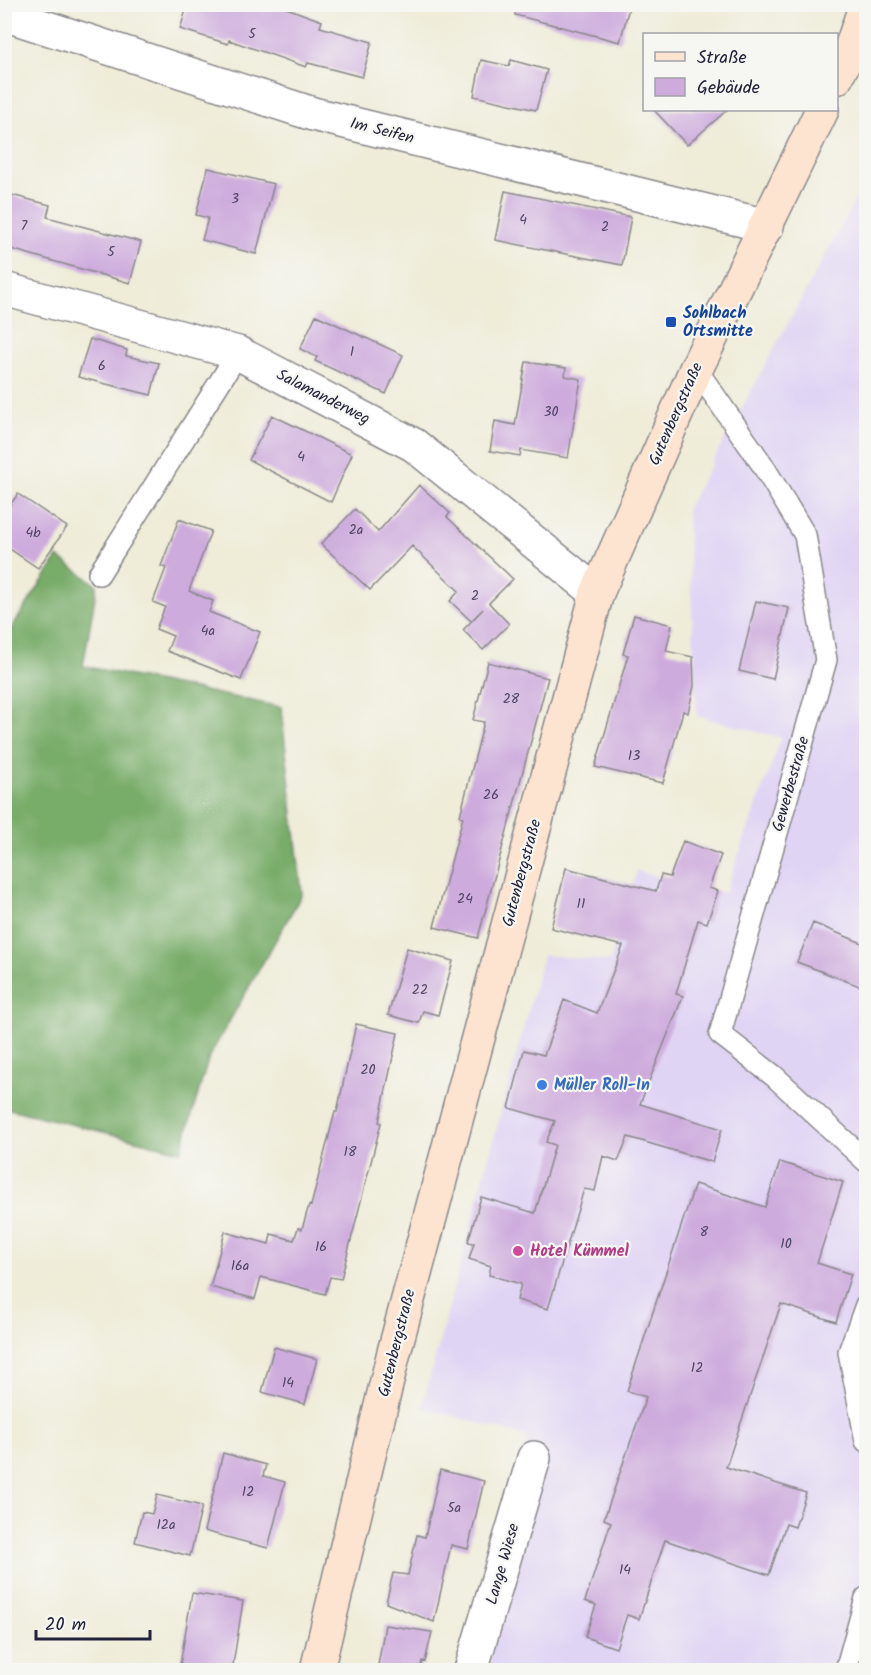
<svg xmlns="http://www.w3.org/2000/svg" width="871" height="1675" font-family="Kalam,sans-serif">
<rect width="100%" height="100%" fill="#f6f6f2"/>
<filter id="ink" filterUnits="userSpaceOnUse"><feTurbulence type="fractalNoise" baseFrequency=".0167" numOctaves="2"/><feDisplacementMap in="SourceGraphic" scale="12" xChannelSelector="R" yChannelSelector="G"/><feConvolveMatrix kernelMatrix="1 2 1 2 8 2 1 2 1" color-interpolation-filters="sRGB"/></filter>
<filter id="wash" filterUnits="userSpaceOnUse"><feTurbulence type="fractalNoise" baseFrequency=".008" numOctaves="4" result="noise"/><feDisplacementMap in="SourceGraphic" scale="24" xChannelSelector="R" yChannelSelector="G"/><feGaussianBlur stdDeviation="1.35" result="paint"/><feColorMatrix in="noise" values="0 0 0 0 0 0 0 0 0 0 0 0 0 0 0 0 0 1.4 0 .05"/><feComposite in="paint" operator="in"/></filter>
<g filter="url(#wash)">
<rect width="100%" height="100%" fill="#efecd8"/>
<path fill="#e0d4f4" d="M866 180V1670H489L528 1437 422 1407 543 955 610 961 637 871 725 893 781 738 697 716 687 508Z"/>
<path fill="#78ac69" stroke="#4d6752" stroke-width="1.5" d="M58 557 97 585 83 666 281 707 302 894 209 1057 181 1151 5 1108V638Z"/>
<g id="blocks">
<path fill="#cdabdd" d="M188 4H275L322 21 320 27 372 42 362 77 308 63 306 67 229 40 228 44 180 29Z
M516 4H630L620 42 515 15Z
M481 60 509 66 511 60 547 70 536 110 474 96Z
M654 110H727L687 145Z
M208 168 274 184 256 254 202 240 208 218 196 215Z
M505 191 631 217 622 265 495 240Z
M4 193 50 205 47 217 141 242 130 283 4 247Z
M316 315 403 355 386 394 315 361 317 357 300 349Z
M90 339 127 350 126 356 159 363 151 395 78 377Z
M526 362 566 368 565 376 581 379 568 458 521 450 520 456 490 451 495 421 515 425Z
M272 415 352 454 331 502 249 460Z
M419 485 450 513 447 517 513 579 489 603 509 624 483 650 463 630 483 609 471 621 450 601 459 591 412 546 370 590 321 544 355 509 378 532Z
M18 494 67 527 38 568 4 545V513Z
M179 519 211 531 189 591 213 601 209 612 260 632 241 680 167 651 173 636 156 629 165 607 153 602 166 568 161 566Z
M756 601 789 608 773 679 739 671Z
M634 615 672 625 666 651 693 657 694 686 688 713 683 711 663 783 595 767 628 655 623 654Z
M488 662 548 678 478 938 434 927 463 817 460 816 484 722 473 720Z
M683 841 721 855 709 888 718 891 707 923 698 920 676 994 683 996 640 1104 722 1129 712 1162 628 1137 618 1161 603 1156 595 1191 584 1189 548 1309 517 1300 521 1284 489 1275 491 1266 469 1259 474 1243 468 1242 481 1197 535 1213 555 1145 546 1142 555 1121 509 1108 524 1050 544 1055 564 1000 597 1013 623 946 551 928 566 868 656 891 661 875 670 877Z
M813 923 867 945V989L797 962Z
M407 948 453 961 438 1015 423 1011 419 1023 388 1015Z
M356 1024 398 1033 379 1122 381 1123 341 1279 330 1277 325 1294 261 1277 255 1299 210 1287 225 1232 269 1244 271 1234 294 1240 298 1228 302 1229 309 1205 311 1206 335 1112H337Z
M780 1162 843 1182 817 1263 851 1274 836 1322 781 1304 726 1467 806 1493 795 1527 786 1524 769 1575 665 1540 639 1619 627 1615 616 1648 585 1637 596 1605 585 1601 611 1522 604 1519 646 1397 627 1391 695 1184 765 1207Z
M274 1347 317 1359 305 1404 262 1392Z
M223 1453 266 1465 263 1476 285 1482 268 1548 204 1531Z
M440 1470 484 1481 468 1549 451 1545 434 1622 386 1603 393 1573 408 1575 417 1535 425 1537Z
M157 1495 202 1506 190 1556 135 1542 142 1512 152 1514Z
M192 1593 243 1601 232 1671H179Z
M385 1625 432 1632 425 1662 422 1661 420 1671H377Z"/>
</g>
</g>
<g filter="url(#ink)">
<use href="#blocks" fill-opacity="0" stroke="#88878a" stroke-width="1.5"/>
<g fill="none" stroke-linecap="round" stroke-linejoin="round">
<g stroke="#88878a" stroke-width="24">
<path id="lane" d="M696 369 762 464 805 535 826 660 720 1034 774 1076 866 1161
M99 574 238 353
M866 1305 849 1352 866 1441
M846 1670 866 1598"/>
</g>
<g stroke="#88878a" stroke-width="36">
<path id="street" d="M4 14 313 114 767 226
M4 289 238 353 414 445 597 593
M471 1670 534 1458"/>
</g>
<g stroke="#88878a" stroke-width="36">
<path id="secondary" d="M836 78 851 48 866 4
M317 1670 394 1352 597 593 696 369 822 110"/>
</g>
<use href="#lane" stroke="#fff" stroke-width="21"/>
<use href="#street" stroke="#fff" stroke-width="33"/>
<use href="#secondary" stroke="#fde4d1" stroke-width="33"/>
</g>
</g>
<rect fill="#1a4fb4" stroke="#f6f6f2" stroke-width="2" x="665" y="316" width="12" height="12" rx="3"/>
<circle fill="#3f7fe0" stroke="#f6f6f2" stroke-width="2" cx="542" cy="1085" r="6"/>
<circle fill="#d1479c" stroke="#f6f6f2" stroke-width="2" cx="518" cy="1251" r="6"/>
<g text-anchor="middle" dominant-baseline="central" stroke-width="4.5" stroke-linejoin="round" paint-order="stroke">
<g font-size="14" fill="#4d4464">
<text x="252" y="34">5</text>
<text x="235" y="199">3</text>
<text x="523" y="220">4</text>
<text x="24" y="226">7</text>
<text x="605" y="227">2</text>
<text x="111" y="252">5</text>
<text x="352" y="352">1</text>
<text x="102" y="366">6</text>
<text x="551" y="412">30</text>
<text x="301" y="457">4</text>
<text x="356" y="530">2a</text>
<text x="33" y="533">4b</text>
<text x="475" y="596">2</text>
<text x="208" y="631">4a</text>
<text x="511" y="699">28</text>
<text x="634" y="756">13</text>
<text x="491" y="795">26</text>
<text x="465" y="899">24</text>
<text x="581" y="904">11</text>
<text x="420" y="990">22</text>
<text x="368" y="1070">20</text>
<text x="350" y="1152">18</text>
<text x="704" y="1232">8</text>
<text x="786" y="1244">10</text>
<text x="321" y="1247">16</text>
<text x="240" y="1266">16a</text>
<text x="697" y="1368">12</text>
<text x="288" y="1383">14</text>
<text x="248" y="1492">12</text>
<text x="454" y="1508">5a</text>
<text x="166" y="1525">12a</text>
<text x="625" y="1570">14</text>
</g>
<g font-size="16" fill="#22223b" stroke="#f6f6f2">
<text transform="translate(382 131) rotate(14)">Im Seifen</text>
<text transform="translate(323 397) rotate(27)">Salamanderweg</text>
<text transform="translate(676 414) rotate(-66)">Gutenbergstraße</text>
<text transform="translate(791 784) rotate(-74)">Gewerbestraße</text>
<text transform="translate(522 873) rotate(-75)">Gutenbergstraße</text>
<text transform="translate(397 1343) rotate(-76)">Gutenbergstraße</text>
<text transform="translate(503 1564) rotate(-74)">Lange Wiese</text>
</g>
<g font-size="16" font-weight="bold" fill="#164399" stroke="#f6f6f2" text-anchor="start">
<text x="683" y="313">Sohlbach<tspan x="683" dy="18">Ortsmitte</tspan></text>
</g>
<g font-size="16" font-weight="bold" fill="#366cbe" stroke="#f6f6f2" text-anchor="start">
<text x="554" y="1085">Müller Roll-In</text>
</g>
<g font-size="16" font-weight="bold" fill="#b23c85" stroke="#f6f6f2" text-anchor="start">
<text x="530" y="1251">Hotel Kümmel</text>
</g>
</g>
<rect width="871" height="1675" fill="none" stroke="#f6f6f2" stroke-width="24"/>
<rect x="643" y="33" width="195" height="78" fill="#f6f6f2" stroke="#a1a1a9" stroke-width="1.5"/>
<rect x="655" y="52" width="30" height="9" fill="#fde4d1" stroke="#a1a1a9" stroke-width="1.5"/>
<text x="697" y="63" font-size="18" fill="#22223b">Straße</text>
<rect x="655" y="78" width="30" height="18" fill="#cdabdd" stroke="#a1a1a9" stroke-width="1.5"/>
<text x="697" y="93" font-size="18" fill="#22223b">Gebäude</text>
<path d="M36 1630v9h114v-9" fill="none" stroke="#22223b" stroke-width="3"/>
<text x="45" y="1630" font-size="18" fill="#22223b" stroke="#f6f6f2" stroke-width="4.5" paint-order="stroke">20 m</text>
</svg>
